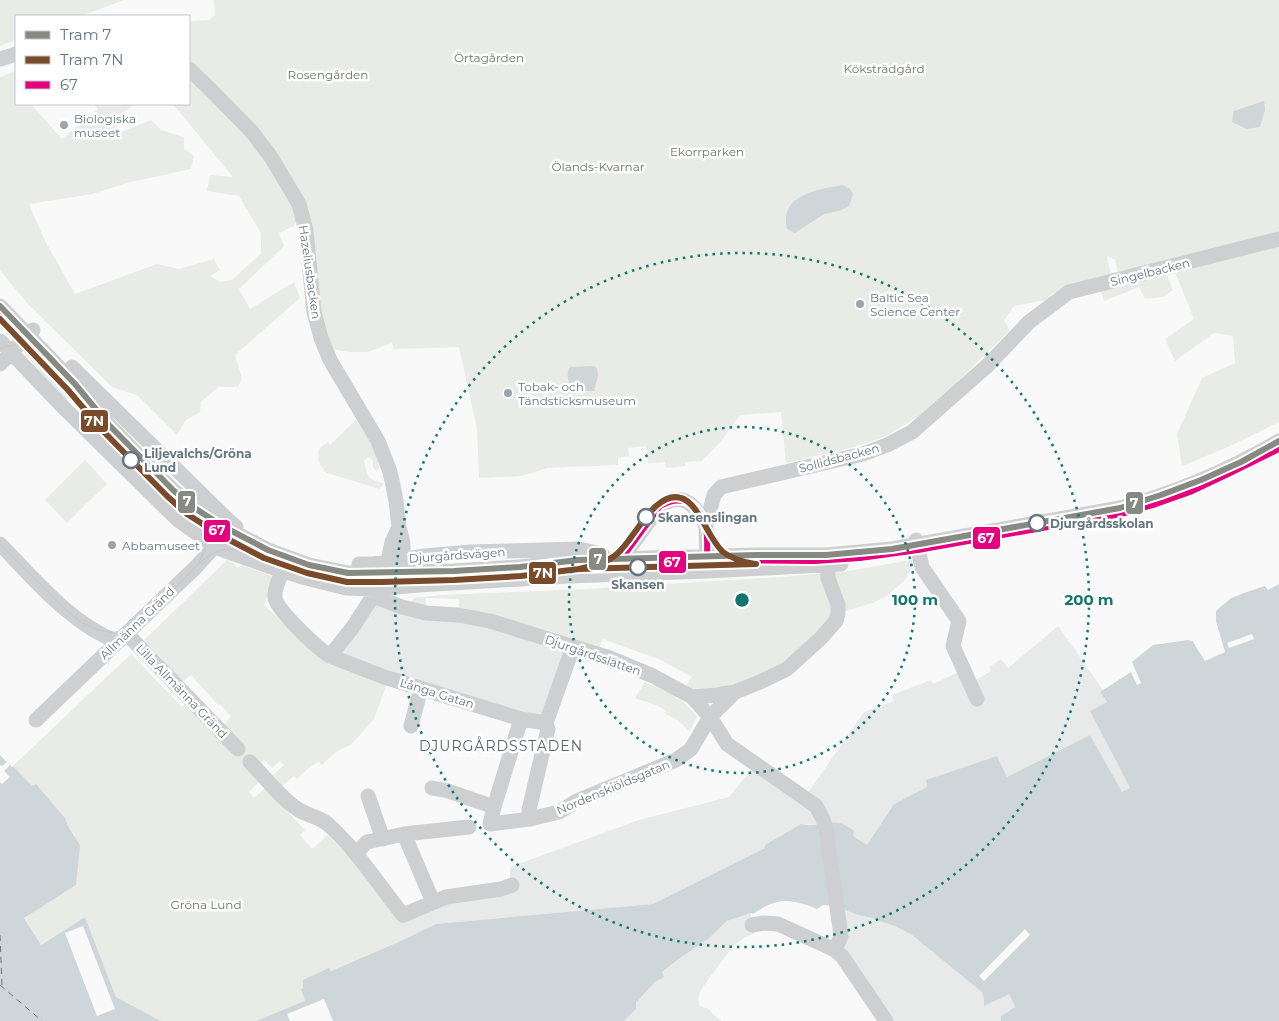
<svg xmlns="http://www.w3.org/2000/svg" width="1279" height="1021" font-family="Montserrat,sans-serif">
<rect width="100%" height="100%" fill="#f9f9f9"/>
<path fill="#e8e9e9" d="M372 598 575 646 551 725 331 655Z
M1058 626 1103 690 1100 692 1107 702 1090 711 1130 788 1122 793 1090 735 1007 777 997 756 926 780 927 787 894 804 867 845 832 823 807 825 765 848 653 904 436 924 403 940 389 915 394 913 510 881V867L639 820 729 797 753 767 803 800 864 712 894 701 892 695 931 680 933 684 959 672 976 680 991 671 989 667 1001 659 1008 668Z
M842 910 858 915 876 919 882 922 895 926 912 935 970 981 982 992 984 999 1009 994 1015 1007 1001 1016V1021H882L844 962 846 935Z
M751 913V919L754 933 744 938 734 945 707 981 700 992 698 999 699 1005 704 1008H708L714 1015 722 1021H624L635 1009 636 1003 655 982 663 977 662 972 676 961 708 939 727 921Z"/>
<path fill="#e8ebe6" d="M0 0H124L81 16H16V40L0 46Z
M214 0H1279V422L1228 447 1182 466 1177 434 1202 378 1235 363 1233 336 1214 333 1175 361 1165 339 1194 319 1175 272 1167 274 1173 290 1163 297 1145 299 1139 287 1104 301 1100 289 1118 272 1115 260 1108 256 1107 258 1111 274 1063 289 1052 294 1046 300 1014 306 1004 321 1008 326 1009 330 1007 333 959 380 917 417 884 437 854 447 786 463 781 412 740 415 721 441 702 461 685 462V466L666 468 665 462 648 463 646 446 628 448 629 456 618 458V465L547 468 522 476 479 478 477 429 459 347 394 349 392 343 368 352H349L332 349 317 300 303 202 294 226 279 233 284 246 239 289 250 309 294 282 300 298 235 355 242 378 238 387H218L201 402 200 412 185 421 177 435 137 395 112 387 27 303 0 270V77L16 71V104H31L62 139 98 109 94 104H135L115 118 119 133 151 120 161 130 184 137V149L194 156 191 169 127 183 92 194 29 204 44 239 75 294 157 264 179 269 214 259 220 270 210 276 220 282 232 280 261 253V233L239 196 207 191 210 175 233 177 173 104H189V21L209 20 215 15Z
M25 348H28L71 395 65 402 25 354 23 351Z
M356 420C366 436 379 451 379 470L376 471 373 467V461L369 457 364 460C367 475 367 480 384 483L380 489 327 473C320 467 314 455 321 447 323 445 326 443 328 442L330 445Z
M85 460 107 484 67 523 45 500Z
M228 559 238 568 242 565 276 578 264 605 319 657 387 683 374 719 352 744 336 752 322 765 319 762 311 766 297 779 294 776 282 786 273 775 284 765 280 761 272 768 264 760 261 763 259 782 249 792 254 798 265 788 305 830 300 835 312 849 328 835 357 865 394 913 389 915 403 940 330 971 329 968 301 989 307 1006 282 1011 256 1021H161L116 997 85 917 40 945 24 917 76 885 75 837 76 836 68 826 65 818 35 784 32 787 13 766 131 654 182 707 186 704 224 725 231 716 220 704 218 705 191 675 182 682 159 655 144 640Z
M916 559 905 580 885 597 872 603 846 611 832 620 780 667 735 687 696 692 686 686 692 677 661 660 603 639 599 648C554 631 506 618 459 610V599L426 598V607L410 603 414 598 441 595 585 589 781 577 849 571Z
M645 682C665 691 684 698 697 717L689 731 679 721 664 713 666 711C657 704 645 702 635 698Z"/>
<path fill="#ced6d9" d="M1264 101 1265 110 1260 127 1247 129 1232 122 1234 111Z
M843 185 850 189 853 194 849 206 842 210 824 214 795 233 787 229C779 194 817 190 843 185Z
M594 366 597 368 598 376 594 391H573C569 383 565 375 570 367Z
M1279 584V1021H1001V1016L1015 1007 1009 994 984 1006V999L982 992 912 935 895 926 882 922 876 919 858 915 833 906 823 905 817 909C804 904 788 898 774 903 766 905 759 910 753 914L751 913 727 921 708 939 676 961 662 972 664 977 655 982 636 1003V1009L624 1021H256L305 1001 301 989 303 988V980L329 968 331 971 403 940 436 924 653 904 765 848V845L801 824C814 828 830 820 843 824 847 826 851 829 854 831L853 836 867 845 894 804 927 787 926 780 997 756 1007 777 1090 735 1122 792 1130 788 1090 711 1107 702 1100 692 1131 672 1137 685 1141 683 1132 662 1153 645 1188 640 1193 641 1196 647 1205 661 1225 652 1216 621V611L1231 598 1244 593 1265 586 1268 590Z
M0 755 12 767 13 766 32 786 36 784 65 818 68 826 80 845 76 885 24 918 41 945 85 917 116 997 161 1021H0Z"/>
<path fill="#f9f9f9" d="M1252 634 1254 639 1229 648 1227 643Z
M7 762 10 765 4 771 10 777 2 784 0 782V765L2 766Z
M83 926 115 1009 97 1016 65 933Z
M1025 929 1030 935 984 981 979 976Z
M324 999 333 1021H290L287 1014Z"/>
<g fill="none" stroke-linecap="round" stroke-linejoin="round">
<path stroke="#60757c" stroke-width="1" stroke-dasharray="6 5" stroke-linecap="butt" d="M0 935 2 985
M0 985 42 1021"/>
<path stroke="#cecfd0" stroke-width="15" d="M0 59 16 54
M189 69 210 89 252 132 271 157 299 204 306 231 314 312 321 338 330 360 378 441 389 469 392 480 396 501 399 527
M0 306 75 384 109 425 138 455 173 490 193 507 224 527 268 550 309 565 348 573 454 571 520 567 578 560 756 555H826L892 549 1120 508C1175 493 1229 470 1279 441
M0 341 65 409 178 520 206 540 223 550 274 568 306 578 346 588 374 589 419 585 568 576 707 571 841 564
M0 364 33 330
M72 367 226 518 236 527
M916 540 922 567 959 621 953 646 977 699
M0 544C35 580 71 624 118 642
M616 559 625 554 660 506C682 490 696 505 706 526
M359 564H373L425 556 470 552 579 549 602 554
M707 565 706 526 714 495 721 487 863 454 887 445 912 432 987 366 1029 322 1069 292 1279 239
M399 568C405 552 404 543 399 527L392 542 388 561 374 589 373 596 353 627 330 656 384 677 521 719 546 723
M283 571C279 579 274 589 275 598 277 610 318 649 330 656
M373 596 402 607 426 613 458 615 490 621 610 658 653 676 692 697 717 695 735 692 760 682 787 669 821 638 836 621 838 614V605L828 578 827 556
M127 634 238 749
M692 697 710 717 727 744 816 806 823 819 826 829 841 936 835 950
M521 719 494 807 490 824 530 819 559 812 577 801 676 760 691 749 710 717 735 692
M36 720 196 567 215 546 219 538
M411 726 421 688
M250 762C265 777 281 799 299 810 309 816 322 818 330 826 358 852 379 885 403 915L446 897 501 889 512 885
M432 788 448 791 494 807
M368 796 383 839
M530 819 529 810 548 729 546 723 573 647
M404 834 433 902
M356 853 367 842 404 834 469 827
M752 925 764 923 778 924 835 950 842 956 886 1021"/>
<path stroke="#c3c5c6" stroke-width="1" d="M0 307 2 316V329
M0 349C15 342 27 344 42 349
M193 507C208 526 210 541 199 562
M0 544C16 561 33 577 49 593 61 605 73 618 88 626 97 630 108 633 118 632 127 630 135 625 142 619 154 608 166 596 179 584 191 572 205 554 222 550 235 547 248 552 261 555
M682 562C705 553 717 542 709 516"/>
<g stroke="#fff" stroke-width="10">
<path id="bus-1" d="M0 313 69 387 105 429 174 496 202 520 222 534 261 555 286 565 327 576 379 579 454 577 521 574 568 567 707 560 814 561 860 558 918 550 1121 514 1156 504 1190 492 1228 474 1279 449
M590 560 616 559 625 554 660 506C683 493 701 504 706 529 708 539 707 550 707 560"/>
</g>
<use href="#bus-1" stroke="#e5007d" stroke-width="6"/>
<g stroke="#fff" stroke-width="10">
<path id="tram-1" d="M0 306 75 384 109 425 173 490 193 507 224 527 268 550 309 565 348 573 454 571 520 567 578 560 756 555H826L892 549 1120 508 1161 495 1201 480 1241 462 1279 441"/>
</g>
<g stroke="#fff" stroke-width="10">
<path id="tram-2" d="M0 319 68 390 103 431 167 496 187 514 220 535 264 558 307 573 347 582H382L454 580 521 576 579 569 756 564
M579 569C593 566 607 563 618 553 635 538 655 490 681 498 699 503 708 539 723 552 732 559 743 562 755 564"/>
</g>
<use href="#tram-1" stroke="#878a83" stroke-width="6"/>
<use href="#tram-2" stroke="#7a4b2a" stroke-width="6"/>
</g>
<g fill="none" stroke="#0f766e" stroke-width="2.5" stroke-dasharray="2.5 5">
<circle cx="742" cy="600" r="173"/>
<circle cx="742" cy="600" r="347"/>
</g>
<g fill="#99a4ac" stroke="#fff" stroke-width="2">
<circle cx="64" cy="125" r="5"/>
<circle cx="860" cy="304" r="5"/>
<circle cx="508" cy="393" r="5"/>
<circle cx="112" cy="545" r="5"/>
</g>
<g fill="#fff" stroke="#657683" stroke-width="2.5">
<circle cx="131" cy="460" r="8"/>
<circle cx="646" cy="517" r="8"/>
<circle cx="1037" cy="523" r="8"/>
<circle cx="638" cy="567" r="8"/>
</g>
<g text-anchor="middle" dominant-baseline="central" stroke-width="5" stroke-linejoin="round" paint-order="stroke">
<g font-size="12" fill="#687a64" stroke="#fff">
<text x="489" y="57">Örtagården</text>
<text x="884" y="68">Köksträdgård</text>
<text x="328" y="74">Rosengården</text>
<text x="707" y="151">Ekorrparken</text>
<text x="598" y="166">Ölands-Kvarnar</text>
<text x="206" y="904">Gröna Lund</text>
</g>
<g font-size="12" fill="#657683" stroke="#fff" text-anchor="start">
<text x="74" y="118">Biologiska<tspan x="74" dy="14">museet</tspan></text>
<text x="870" y="297">Baltic Sea<tspan x="870" dy="14">Science Center</tspan></text>
<text x="518" y="386">Tobak- och<tspan x="518" dy="14">Tändsticksmuseum</tspan></text>
<text x="122" y="545">Abbamuseet</text>
</g>
<g font-size="12" fill="#657683" stroke="#fff">
<text transform="translate(310 272) rotate(82)">Hazeliusbacken</text>
<text transform="translate(1150 272) rotate(-14)">Singelbacken</text>
<text transform="translate(839 458) rotate(-15)">Sollidsbacken</text>
<text transform="translate(457 555) rotate(-4)">Djurgårdsvägen</text>
<text transform="translate(137 623) rotate(-44)">Allmänna Gränd</text>
<text transform="translate(593 655) rotate(19)">Djurgårdsslätten</text>
<text transform="translate(182 691) rotate(46)">Lilla Allmänna Gränd</text>
<text transform="translate(437 693) rotate(17)">Långa Gatan</text>
<text transform="translate(613 787) rotate(-23)">Nordenskiöldsgatan</text>
</g>
<g font-size="12" font-weight="bold" fill="#657683" stroke="#fff" text-anchor="start">
<text x="144" y="453">Liljevalchs/Gröna<tspan x="144" dy="14">Lund</tspan></text>
<text x="658" y="517">Skansenslingan</text>
<text x="1050" y="523">Djurgårdsskolan</text>
<text x="638" y="584" text-anchor="middle">Skansen</text>
</g>
<g font-size="14" letter-spacing="1" fill="#57646e" stroke="#fff">
<text x="501" y="746">DJURGÅRDSSTADEN</text>
</g>
</g>
<circle cx="742" cy="600" r="8" fill="#0f766e" stroke="#fff" stroke-width="2.5"/>
<g font-size="15" text-anchor="middle" font-weight="bold" fill="#0f766e" stroke="#fff" stroke-width="5" stroke-linejoin="round" paint-order="stroke">
<text x="915" y="605">100 m</text>
<text x="1089" y="605">200 m</text>
</g>
<g stroke="#fff" stroke-width="2">
<rect x="80" y="409" width="29" height="24" rx="5" fill="#7a4b2a"/>
<rect x="177" y="490" width="19" height="24" rx="5" fill="#878a83"/>
<rect x="1125" y="491" width="19" height="24" rx="5" fill="#878a83"/>
<rect x="203" y="519" width="28" height="24" rx="5" fill="#e5007d"/>
<rect x="972" y="526" width="29" height="24" rx="5" fill="#e5007d"/>
<rect x="588" y="547" width="19" height="24" rx="5" fill="#878a83"/>
<rect x="658" y="550" width="29" height="24" rx="5" fill="#e5007d"/>
<rect x="528" y="561" width="29" height="24" rx="5" fill="#7a4b2a"/>
</g>
<g font-size="14" text-anchor="middle" font-weight="bold" fill="#fff">
<text x="94" y="426">7N</text>
<text x="187" y="506">7</text>
<text x="1134" y="508">7</text>
<text x="217" y="535">67</text>
<text x="986" y="543">67</text>
<text x="598" y="564">7</text>
<text x="672" y="567">67</text>
<text x="543" y="578">7N</text>
</g>
<rect x="15" y="15" width="175" height="90" fill="#ffffff" stroke="#c1c8cd"/>
<rect x="25" y="31" width="25" height="8" fill="#878a83" stroke="#c1c8cd"/>
<text x="60" y="40" font-size="15" fill="#657683">Tram 7</text>
<rect x="25" y="56" width="25" height="8" fill="#7a4b2a" stroke="#c1c8cd"/>
<text x="60" y="65" font-size="15" fill="#657683">Tram 7N</text>
<rect x="25" y="81" width="25" height="8" fill="#e5007d" stroke="#c1c8cd"/>
<text x="60" y="90" font-size="15" fill="#657683">67</text>
</svg>
